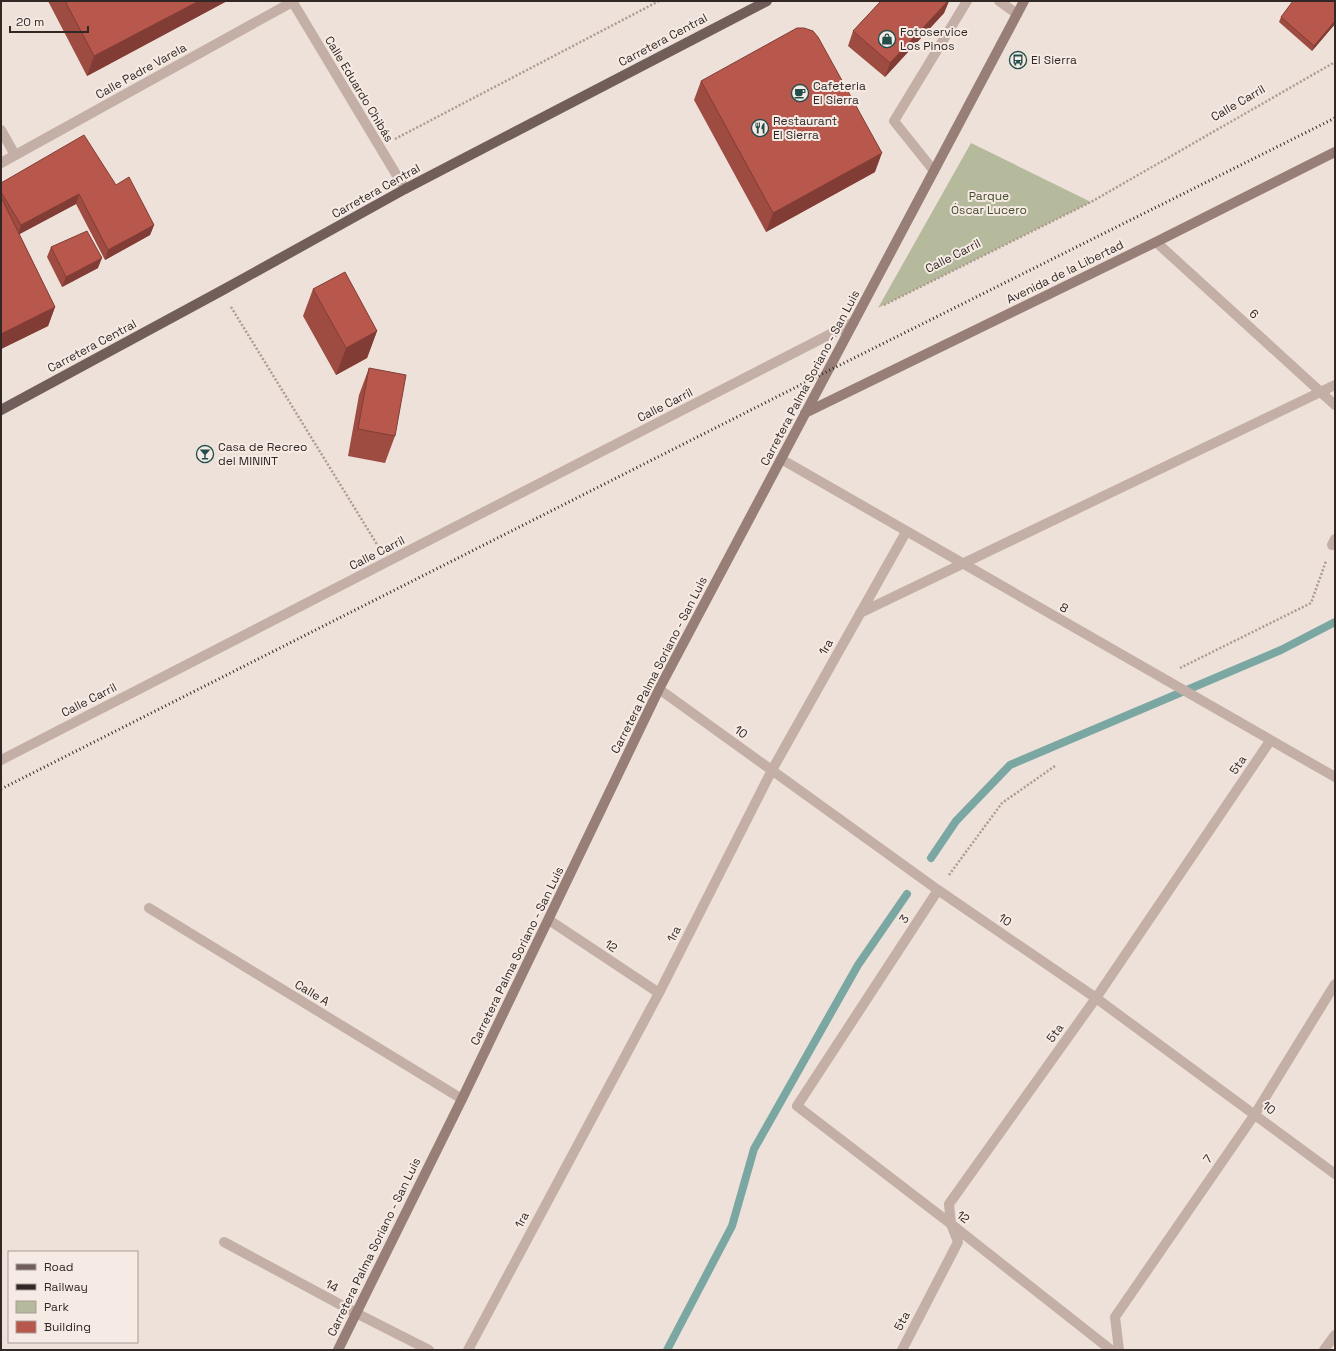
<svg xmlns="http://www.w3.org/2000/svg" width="1336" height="1351" font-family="'Space Grotesk',sans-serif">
<rect width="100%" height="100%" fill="#ede1d9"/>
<path fill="#b4ba9b" d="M971 143 1091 202 878 308Z"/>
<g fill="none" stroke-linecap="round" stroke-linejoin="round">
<path stroke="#7ba7a3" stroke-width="8" d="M931 858 956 821 1010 765 1281 650 1335 622
M667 1350 732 1226 754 1149 858 965 907 894"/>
<path stroke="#af9a91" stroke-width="2.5" stroke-dasharray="2 2" stroke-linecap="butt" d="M395 139 659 1
M884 305 1091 202 1335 62
M231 307 378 546
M1180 668 1311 603 1326 561
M949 875 1002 803 1055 766"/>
<path stroke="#c4afa6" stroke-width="10" d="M999 1 1017 14
M934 171 894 121 967 1"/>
<path stroke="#c4afa6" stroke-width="10" d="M292 1 405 189
M1 130 15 155
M1 163 294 1
M1156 242 1335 405
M781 459 1335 777
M1332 545 1335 539
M860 613 1335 385
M659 689 938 890 1096 998 1335 1174
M1 760 854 322
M938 890 797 1106 951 1224 1111 1350
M149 908 462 1099
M549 920 659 993
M224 1242 356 1313 429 1350
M468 1350 659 993 772 770 906 532
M902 1350 958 1242 951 1224 949 1204 1096 998 1270 741
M1119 1350 1115 1317 1255 1114 1335 984
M1324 1350 1335 1335"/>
<path stroke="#977f78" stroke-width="10" d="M805 413 1156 242 1335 152
M338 1350 462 1099 659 689 1024 1"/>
<path stroke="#715d59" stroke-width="10" d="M1 410 221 291 405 189 767 1"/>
<path stroke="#312826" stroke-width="3" stroke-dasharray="1 3" stroke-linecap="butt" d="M1 789 828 371 1335 118"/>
</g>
<path fill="#9e4b41" d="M48 1H227L87 76Z
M881 1H949L944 13 885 77 848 46 853 31Z
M1335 3V24L1312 51 1279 22 1281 17Z
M701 81 875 172 766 232 694 100Z
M1 183 116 185 154 225 150 235 105 260 76 204 19 234 55 307 48 326 1 349Z
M51 247 98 268 62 287 47 257Z
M313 289 377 331 367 358 336 375 303 316Z
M369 368 395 436 385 463 348 456 359 395Z"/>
<path fill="#813d35" d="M199 1H227L87 76 94 56Z
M948 1H949L944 13 885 77 890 63Z
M1335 21V24L1312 51 1314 46Z
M882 153 875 172 766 232 773 213Z
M79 194 76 204 18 235 21 225Z
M154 225 150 235 105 260 108 250Z
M102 258 98 268 62 287 66 277Z
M55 307 48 326 1 349V334Z
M377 331 367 358 336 375 346 348Z"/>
<path fill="#b8574c" stroke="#813d35" d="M65 1H199L94 56Z
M881 1H948L890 63 853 31Z
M1293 1H1333L1335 3V21L1314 46 1281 17Z
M797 28H804L813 31 818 37 882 153 773 213 701 81Z
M84 135 116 185 129 177 154 225 108 250 79 194 21 225 1 192V183Z
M1 197 55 307 1 334Z
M87 231 102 258 66 277 51 247Z
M345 272 377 331 346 348 313 289Z
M369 368 406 375 395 436 358 429Z"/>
<defs>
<g id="shop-ring" transform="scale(0.9)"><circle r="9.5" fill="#f6ebe4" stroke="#214d4a" stroke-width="1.5"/><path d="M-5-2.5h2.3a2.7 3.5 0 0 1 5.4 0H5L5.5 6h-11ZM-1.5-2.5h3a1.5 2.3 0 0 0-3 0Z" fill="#214d4a"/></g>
<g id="bus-ring" transform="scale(0.9)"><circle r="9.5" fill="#f6ebe4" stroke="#214d4a" stroke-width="1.5"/><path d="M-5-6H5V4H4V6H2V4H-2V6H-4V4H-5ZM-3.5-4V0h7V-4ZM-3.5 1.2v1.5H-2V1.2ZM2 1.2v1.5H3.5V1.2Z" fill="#214d4a"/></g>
<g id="cafe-ring" transform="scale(0.9)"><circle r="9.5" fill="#f6ebe4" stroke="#214d4a" stroke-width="1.5"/><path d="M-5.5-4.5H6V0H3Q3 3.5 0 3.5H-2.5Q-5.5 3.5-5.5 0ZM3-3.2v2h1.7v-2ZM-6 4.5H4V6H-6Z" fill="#214d4a"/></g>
<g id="restaurant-ring" transform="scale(0.9)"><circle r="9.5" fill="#f6ebe4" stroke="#214d4a" stroke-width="1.5"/><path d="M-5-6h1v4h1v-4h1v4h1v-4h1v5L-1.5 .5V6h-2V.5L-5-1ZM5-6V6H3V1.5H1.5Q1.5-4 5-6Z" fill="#214d4a"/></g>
<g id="bar-ring" transform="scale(0.9)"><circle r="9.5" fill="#f6ebe4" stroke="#214d4a" stroke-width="1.5"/><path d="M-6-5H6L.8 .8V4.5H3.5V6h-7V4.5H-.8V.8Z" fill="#214d4a"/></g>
</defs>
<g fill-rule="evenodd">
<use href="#shop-ring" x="887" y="39"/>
<use href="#bus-ring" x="1018" y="60"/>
<use href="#cafe-ring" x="800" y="93"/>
<use href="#restaurant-ring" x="760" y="128"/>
<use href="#bar-ring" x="205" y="454"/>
</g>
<g text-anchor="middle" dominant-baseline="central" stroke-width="4" stroke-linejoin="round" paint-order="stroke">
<g font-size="12" fill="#312826" stroke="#f6ebe4" text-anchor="start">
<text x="900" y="32">Fotoservice<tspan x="900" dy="14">Los Pinos</tspan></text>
<text x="1031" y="60">El Sierra</text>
<text x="813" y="86">Cafeteria<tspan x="813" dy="14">El Sierra</tspan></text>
<text x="773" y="121">Restaurant<tspan x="773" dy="14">El Sierra</tspan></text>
<text x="218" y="447">Casa de Recreo<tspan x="218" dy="14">del MININT</tspan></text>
</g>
<g font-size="12" fill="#312826" stroke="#f6ebe4">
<text transform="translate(663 40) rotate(-28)">Carretera Central</text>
<text transform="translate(141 71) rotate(-29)">Calle Padre Varela</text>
<text transform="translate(359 89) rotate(59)">Calle Eduardo Chibás</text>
<text transform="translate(1238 103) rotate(-30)">Calle Carril</text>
<text transform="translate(376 191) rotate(-29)">Carretera Central</text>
<text transform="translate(953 256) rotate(-27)">Calle Carril</text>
<text transform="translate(1065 272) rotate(-26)">Avenida de la Libertad</text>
<text transform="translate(1254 314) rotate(42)">6</text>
<text transform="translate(92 346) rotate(-28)">Carretera Central</text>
<text transform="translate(810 378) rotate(-62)">Carretera Palma Soriano - San Luis</text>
<text transform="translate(665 405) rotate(-27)">Calle Carril</text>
<text transform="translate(377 553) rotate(-27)">Calle Carril</text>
<text transform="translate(1064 608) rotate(30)">8</text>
<text transform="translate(826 647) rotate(-60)">1ra</text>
<text transform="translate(659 665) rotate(-63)">Carretera Palma Soriano - San Luis</text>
<text transform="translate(89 700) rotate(-27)">Calle Carril</text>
<text transform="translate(741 732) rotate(36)">10</text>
<text transform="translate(1238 765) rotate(-56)">5ta</text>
<text transform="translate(904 919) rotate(-57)">3</text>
<text transform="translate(1005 920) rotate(34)">10</text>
<text transform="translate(674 934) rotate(-63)">1ra</text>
<text transform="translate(611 946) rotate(34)">12</text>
<text transform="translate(517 956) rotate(-64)">Carretera Palma Soriano - San Luis</text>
<text transform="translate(312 993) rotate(31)">Calle A</text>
<text transform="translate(1055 1033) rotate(-54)">5ta</text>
<text transform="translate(1269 1108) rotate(37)">10</text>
<text transform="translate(1208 1159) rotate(-55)">7</text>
<text transform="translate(963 1217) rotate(38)">12</text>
<text transform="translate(522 1220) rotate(-62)">1ra</text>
<text transform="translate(374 1247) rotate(-64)">Carretera Palma Soriano - San Luis</text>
<text transform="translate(332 1286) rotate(28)">14</text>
<text transform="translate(902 1321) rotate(-62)">5ta</text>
</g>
<g font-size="12" fill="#454c2d" stroke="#f6ebe4">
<text x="989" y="196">Parque<tspan x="989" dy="14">Óscar Lucero</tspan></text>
</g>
</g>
<rect width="1336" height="1351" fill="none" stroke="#312826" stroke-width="4"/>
<rect x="8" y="1251" width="130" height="92" fill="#f6ebe4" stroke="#a79d98"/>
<rect x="16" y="1264" width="20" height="6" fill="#715d59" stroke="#a79d98"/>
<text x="44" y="1271" font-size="12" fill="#312826">Road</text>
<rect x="16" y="1284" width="20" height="6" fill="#312826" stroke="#a79d98"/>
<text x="44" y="1291" font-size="12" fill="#312826">Railway</text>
<rect x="16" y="1301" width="20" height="12" fill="#b4ba9b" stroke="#a79d98"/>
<text x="44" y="1311" font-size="12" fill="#312826">Park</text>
<rect x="16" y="1321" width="20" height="12" fill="#b8574c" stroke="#a79d98"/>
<text x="44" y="1331" font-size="12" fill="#312826">Building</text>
<path d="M10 26v6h78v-6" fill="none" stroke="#312826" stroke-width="2"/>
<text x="16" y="26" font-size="12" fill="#312826" stroke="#f6ebe4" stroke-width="3" paint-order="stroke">20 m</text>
</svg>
